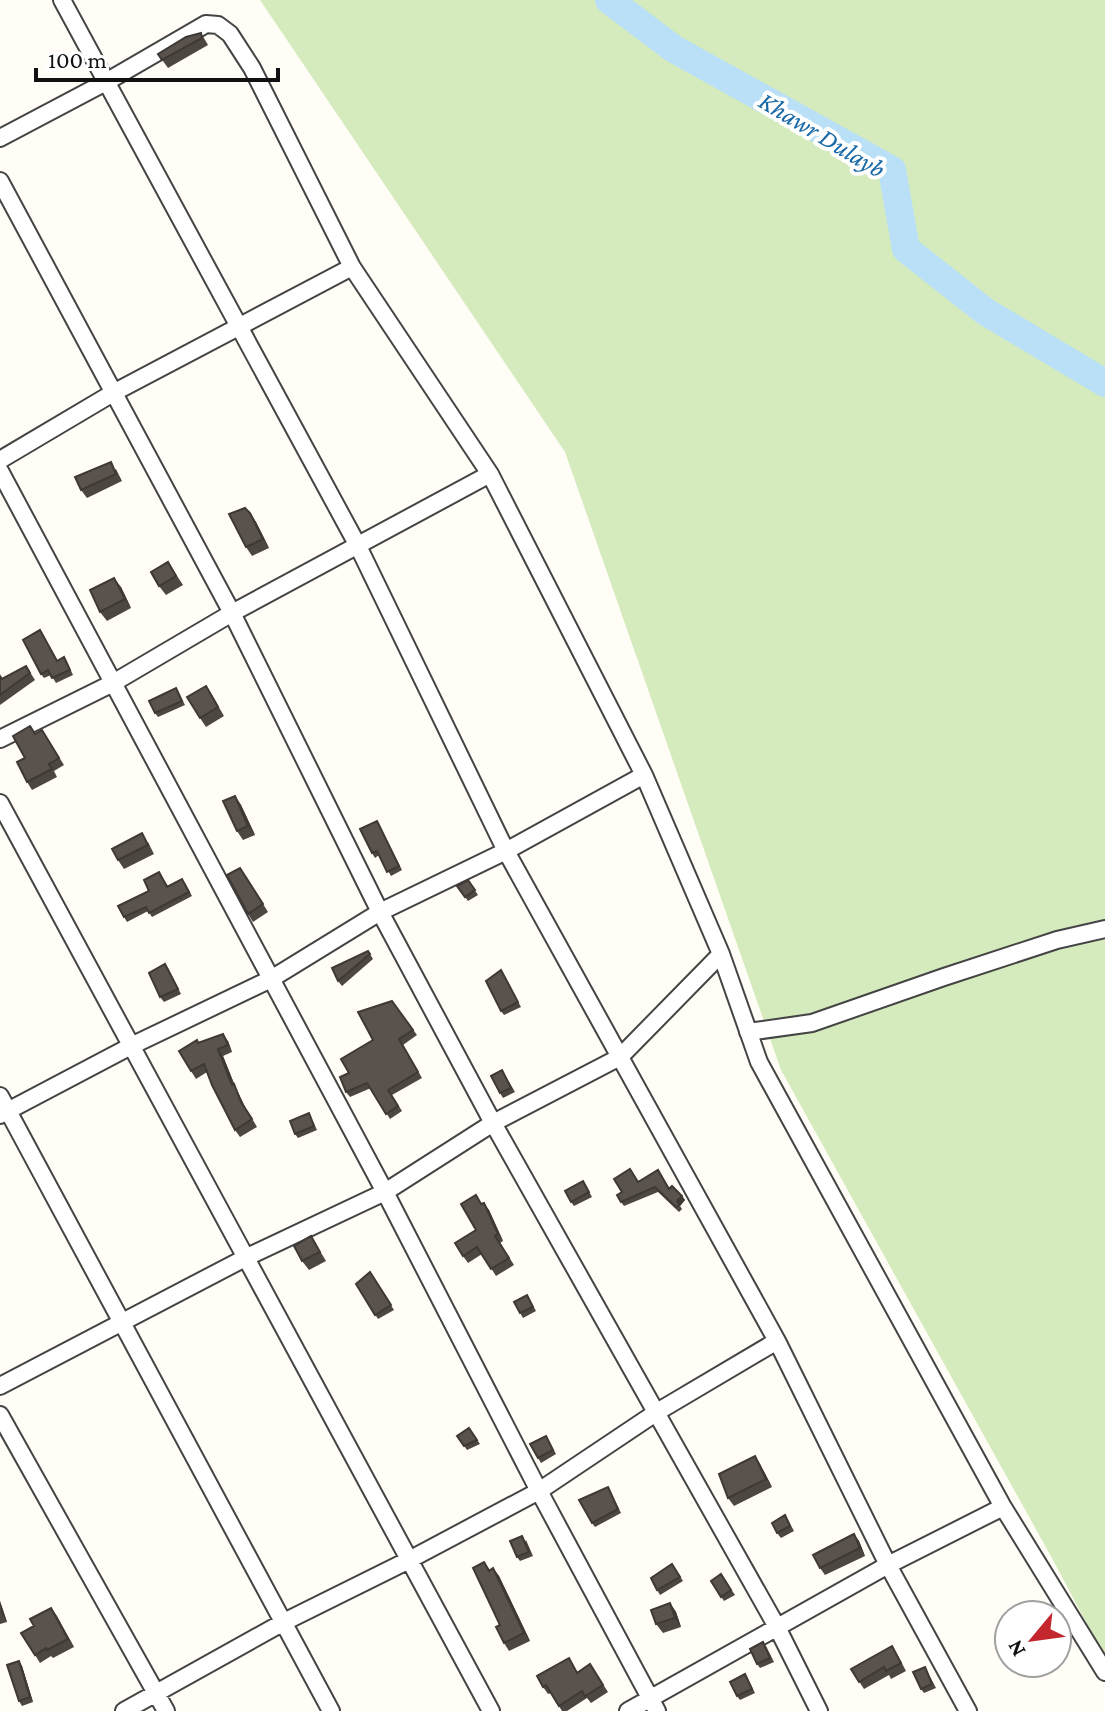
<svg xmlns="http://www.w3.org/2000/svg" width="1105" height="1711" font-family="'Crimson Pro',serif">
<rect width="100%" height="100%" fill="#fffdf5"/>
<path fill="#d5ebbd" d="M260 0H1105V1658L1053 1560 781 1070 565 452Z"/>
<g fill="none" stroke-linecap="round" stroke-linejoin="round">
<path stroke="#b9e0f7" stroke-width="28" d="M609 0 674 49 892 170 906 249 986 312 1105 383"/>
<g stroke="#444" stroke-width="20">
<path id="minor" d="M62 0 358 546 506 851 777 1341 888 1565 968 1711
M0 138 106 82 206 24 218 25 230 34 252 68 352 267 490 474 644 775 721 954 759 1062 1003 1507 1105 1672
M0 181 232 613 380 912 493 1123 777 1627 819 1711
M0 460 113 393 352 267
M0 471 385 1192 539 1491 657 1711
M0 739 113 683 232 613 490 474
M0 803 491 1711
M748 1032 812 1023 944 977 1057 940 1105 929
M0 1096 331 1711
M0 1115 131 1046 271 979 380 912 506 851 644 775
M0 1386 245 1258 385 1192 493 1123 620 1057 721 954
M0 1415 166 1711
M124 1711 282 1623 409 1560 539 1491 657 1412 777 1341
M628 1711 888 1565 1003 1507"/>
</g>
<use href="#minor" stroke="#fff" stroke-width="16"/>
</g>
<path fill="#4d4742" d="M201 33 208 45 168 68 158 54Z
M116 469 122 481 87 498 81 490Z
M250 513 256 522 269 548 252 556 246 547Z
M168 562 183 585 166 595 159 586Z
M121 587 131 608 107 621 100 612Z
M57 661 67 662 73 675 56 683 51 675 44 678 41 674Z
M26 666 35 680 0 705V676L2 679Z
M176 688 185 705 158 717 155 713Z
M212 695 224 716 206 727 200 718Z
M42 730 64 765 54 771 57 777 32 790 27 782 25 758 35 734Z
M235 796 241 805 255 835 243 840 237 831Z
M377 821 402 870 391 876 379 855 375 858 372 853Z
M148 842 154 854 124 869 118 860Z
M159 872 168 886 185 883 192 896 152 917 148 911 127 922 124 917 149 891Z
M246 876 268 912 253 922 248 914Z
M468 880 478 895 468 901 457 886Z
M368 951 373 959 342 986 338 981Z
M168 968 181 994 164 1002 160 997Z
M501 970 521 1007 504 1015 501 1011Z
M392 1001 417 1035 403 1045 422 1078 392 1095 402 1111 390 1119 371 1088 350 1097 346 1092Z
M228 1041 232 1052 223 1056 235 1086 246 1109 257 1127 240 1137 235 1130 207 1072 196 1079 191 1071 198 1043Z
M505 1075 515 1092 503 1098 500 1093Z
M309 1113 317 1130 298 1138 295 1134Z
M583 1181 592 1197 574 1206 571 1202Z
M638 1182 669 1189 682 1196 685 1200 680 1206 682 1209 679 1212 658 1192 624 1206 621 1202Z
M482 1204 489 1210 503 1241 500 1243 514 1265 496 1276 482 1254 468 1263 463 1256 476 1230Z
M311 1236 326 1261 309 1270 302 1261Z
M370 1272 394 1310 378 1319 356 1284Z
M527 1295 536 1311 523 1318 514 1302Z
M469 1428 480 1444 467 1450 457 1436Z
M546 1436 556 1454 541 1463 538 1458Z
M755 1456 760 1464 772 1487 734 1506 728 1498Z
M608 1487 621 1513 595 1527 592 1523Z
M788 1520 794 1531 781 1538 777 1533Z
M854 1534 859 1541 865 1556 825 1575 820 1568Z
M526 1540 533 1556 520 1561 517 1557Z
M484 1562 490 1570 493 1568 499 1576 530 1641 509 1651 504 1643 500 1625Z
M672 1564 683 1581 660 1595 657 1590Z
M721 1574 735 1595 724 1601 711 1581Z
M0 1601 7 1622 0 1624Z
M670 1603 676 1612 681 1627 663 1633 656 1624Z
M51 1608 74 1647 53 1658 51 1656 40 1663 35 1655 34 1626Z
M766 1646 774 1662 760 1668 757 1664Z
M897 1654 906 1671 891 1679 889 1675 864 1689 851 1669Z
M569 1658 577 1672 590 1664 608 1692 591 1703 587 1698 567 1711H562L551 1693 548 1694 543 1687Z
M19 1661 22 1666 33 1702 22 1706 19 1701Z
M925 1667 936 1688 924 1693 921 1689Z
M748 1679 755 1693 740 1700 737 1696Z"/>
<path fill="#3f3936" d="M250 513 256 522 269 548 263 539Z
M114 578 121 587 131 608 125 599Z
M235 796 241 805 255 835 248 826Z
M223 1034 228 1041 232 1052 228 1045Z
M218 1049 223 1056 235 1086 246 1109 257 1127 241 1102 232 1085Z
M682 1196 685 1200 680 1206 677 1201Z
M484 1203 489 1210 503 1241 498 1234Z
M755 1456 760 1464 772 1487 766 1479Z
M854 1534 859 1541 865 1556 860 1548Z
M493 1568 499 1576 530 1641 524 1633Z
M0 1601 7 1622 1 1613Z
M670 1603 676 1612 681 1627 675 1618Z
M51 1608 57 1616 74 1647 68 1639Z
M19 1661 22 1666 33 1702 30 1697Z"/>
<path fill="#5a524d" stroke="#3f3936" stroke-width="2" d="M201 33 202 38 162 60 158 54 186 37Z
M111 462 116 474 81 490 75 477Z
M245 508 250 513 263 539 246 547 229 514Z
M168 562 176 576 159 586 151 572Z
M114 578 125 599 100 612 90 590Z
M40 630 57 661 64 657 70 670 52 678 48 670 41 674 23 640Z
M26 666 30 673 0 695V676L2 679Z
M206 686 218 707 200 718 187 697Z
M176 688 182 701 155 713 149 701Z
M30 726 35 734 42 730 59 758 49 764 52 769 27 782 17 762 25 758 13 736Z
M235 796 248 826 237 831 223 801Z
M377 821 399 866 387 872 377 851 372 853 360 829Z
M142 833 148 845 118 860 112 849Z
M240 868 263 904 248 914 227 875Z
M159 872 167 887 182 879 189 892 149 913 146 907 124 917 118 906 149 891 144 880Z
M468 880 475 890 465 897 457 886Z
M368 951 370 954 338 981 332 968Z
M165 964 178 989 160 997 149 973Z
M501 970 518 1002 501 1011 486 981Z
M392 1001 413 1030 399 1039 418 1072 388 1090 398 1106 386 1114 367 1083 346 1092 340 1077 349 1073 341 1059 373 1040 358 1012Z
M223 1034 228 1045 218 1049 232 1085 234 1084 241 1102 252 1119 235 1130 212 1085 204 1064 191 1071 179 1051 197 1040 198 1043Z
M502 1070 511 1088 500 1093 491 1076Z
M309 1113 314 1126 295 1134 290 1121Z
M630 1169 638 1182 658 1170 669 1189 672 1186 682 1196 677 1201 679 1205 676 1207 655 1187 621 1202 617 1195 622 1192 614 1179Z
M583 1181 589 1192 571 1202 565 1191Z
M476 1195 481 1204 484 1203 498 1234 495 1236 509 1258 491 1269 477 1247 463 1256 455 1243 476 1230 461 1204Z
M311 1236 320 1252 302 1261 294 1246Z
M370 1272 391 1305 375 1315 356 1284Z
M527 1295 533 1307 520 1313 514 1302Z
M469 1428 477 1440 464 1446 457 1436Z
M546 1436 553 1450 538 1458 530 1444Z
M755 1456 766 1479 728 1498 719 1474Z
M608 1487 618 1509 592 1523 579 1500Z
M785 1515 790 1526 777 1533 772 1523Z
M854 1534 860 1548 820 1568 813 1555Z
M522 1536 529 1552 517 1557 510 1541Z
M484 1562 489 1571 493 1568 524 1633 504 1643 496 1627 500 1625 473 1568Z
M672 1564 680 1577 657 1590 651 1578Z
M721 1574 731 1590 721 1597 711 1581Z
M670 1603 675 1618 656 1624 651 1610Z
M51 1608 68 1639 47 1650 46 1648 35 1655 21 1633 34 1626 30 1619Z
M763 1642 770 1658 757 1664 750 1649Z
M892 1646 901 1663 886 1671 884 1667 859 1682 851 1669Z
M569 1658 577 1673 590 1664 603 1685 585 1696 582 1691 559 1706 546 1685 543 1687 537 1676Z
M19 1661 30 1697 19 1701 7 1665Z
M925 1667 932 1684 921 1689 913 1672Z
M745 1674 752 1689 737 1696 730 1682Z"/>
<g text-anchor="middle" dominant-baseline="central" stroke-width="8" stroke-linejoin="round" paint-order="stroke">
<g font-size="26" font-style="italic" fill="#1768a6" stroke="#fff">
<text transform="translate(822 135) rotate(31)">Khawr Dulayb</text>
</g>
</g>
<g transform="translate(1033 1639) rotate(241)"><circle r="38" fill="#ffffff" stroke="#a0a0a0" stroke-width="2"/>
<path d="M0-6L14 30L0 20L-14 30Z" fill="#c4262e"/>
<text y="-12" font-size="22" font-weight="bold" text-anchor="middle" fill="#111111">N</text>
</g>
<path d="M36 68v12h242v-12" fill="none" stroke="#111111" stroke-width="4"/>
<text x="48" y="68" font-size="24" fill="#111111" stroke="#ffffff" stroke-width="6" paint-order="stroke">100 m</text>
</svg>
